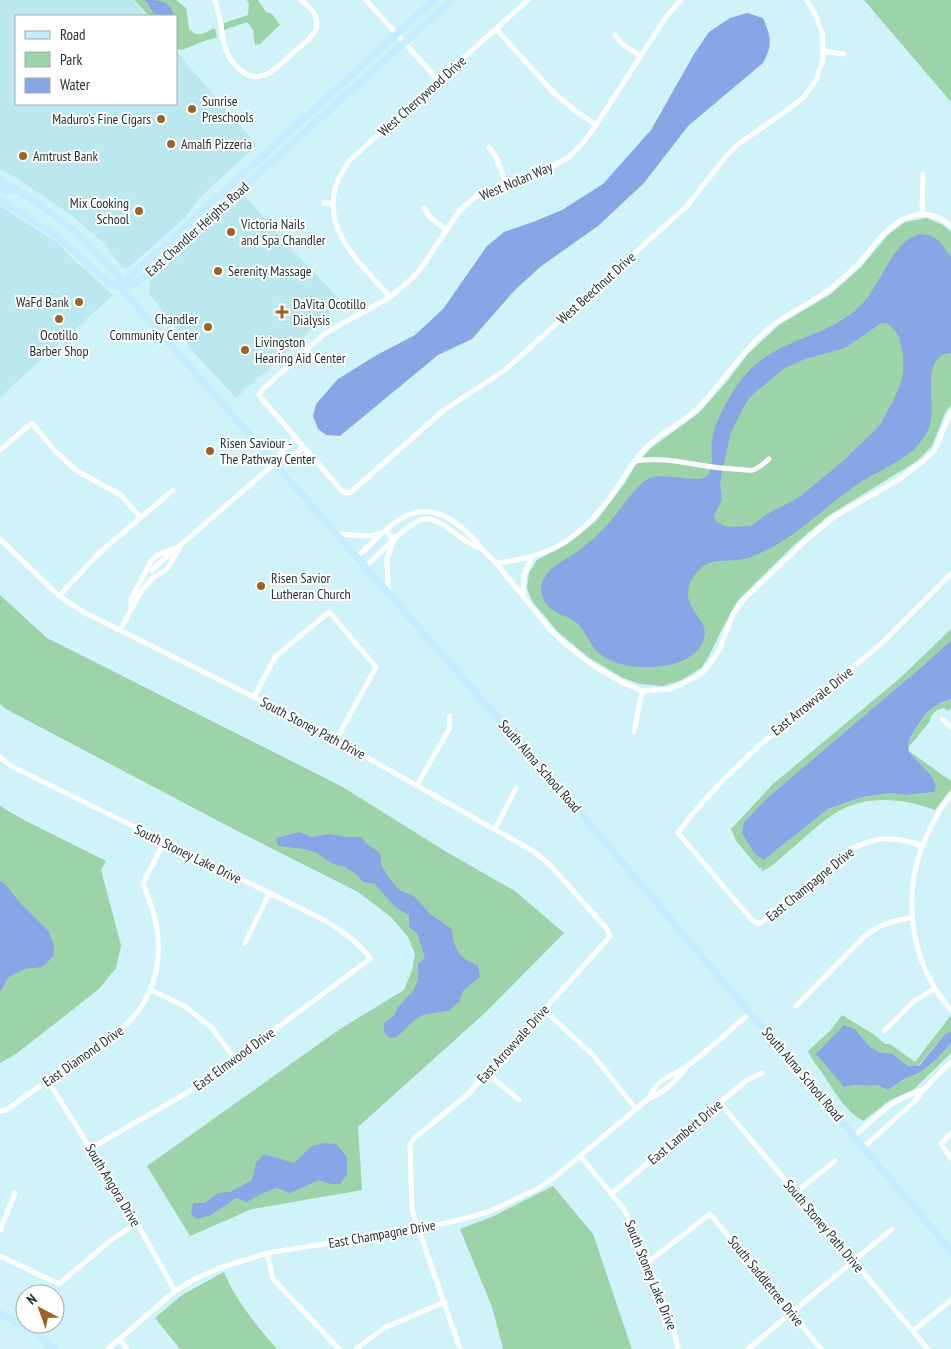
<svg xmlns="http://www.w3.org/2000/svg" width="951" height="1349" font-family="'PT Sans Narrow',sans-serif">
<rect width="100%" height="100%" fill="#cff3f9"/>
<path fill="#bbe8ef" d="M0 0H133L147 16H16V104H176V51L257 145 199 198 186 217 128 268H122L106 245 75 218 17 178 0 169Z
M244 195 291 248 342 302 236 398 197 356 149 294 150 280Z
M0 206 58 243 73 259 113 295 0 397Z"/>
<path fill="#9dd3a8" d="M134 0H176L186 8 189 29 195 34H202L215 28 217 38C202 39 192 49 178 50L176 48V16H149Z
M247 0H258L266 12 272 14 280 25 260 44 255 45 253 30 247 22 224 30V23L248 15 249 4Z
M864 0H951V102Z
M926 218 943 225 951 232V405L945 413 932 446 917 461 828 516 794 545 738 600 721 631 709 656 702 667 682 680 663 686 640 684 623 678 588 657 557 631 532 601 527 588 529 573 537 560 566 545 596 521 625 483 635 466 651 448 699 413 729 379 747 355 779 325 831 294 861 267 888 235 905 222Z
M0 595 47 638 341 786 445 851 515 891 564 933 486 1012 358 1127 362 1190 252 1209 190 1236 147 1166 340 1029 404 990 412 970 415 954 408 937 391 917 358 892 243 834 6 709 0 704Z
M951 629V640L925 664 767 798 744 822 764 860 828 809 862 797 891 793 906 795 934 792 930 774 908 751 909 739 925 714 938 704 951 699V708L949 711 943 708C936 710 931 713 930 721L909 747V751L951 781V789L935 810C902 798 865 794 834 814 820 823 807 835 795 846 784 854 773 867 761 872L762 868H759L736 841 731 829 773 784 900 678Z
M0 806 24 820 106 861 101 870 121 945 116 968 99 989 16 1054 0 1063Z
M842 1015 873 1034 885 1044H890L915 1062 951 1015V1031L945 1034 918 1066H908L893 1054 879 1052 870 1047 856 1030 844 1087 856 1085 868 1086 877 1085 888 1090 904 1079 919 1073 937 1059 951 1043V1053L913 1090 890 1100 863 1121C845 1111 834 1091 823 1074 817 1065 812 1061 808 1051L831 1030Z
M553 1186 593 1234 632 1349H503L492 1307 460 1229 492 1217Z
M224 1272C236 1301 256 1325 277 1349H180L155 1318 182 1295Z"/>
<path fill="#88a6e5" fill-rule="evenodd" d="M143 0C160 0 170 0 174 16H155L147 2Z
M747 13 763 18C771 37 773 44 763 63L688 126 644 183 598 226 540 267 514 291 472 339 438 355 340 436 326 435 318 429 313 416 316 404 338 379 375 356 415 335 443 309 487 246 504 232 533 222 562 210 603 184 651 130 694 54 709 32 730 18Z
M920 234 929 235 938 240 951 257V353C921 354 935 401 931 420 928 433 922 443 912 451 895 465 873 473 855 486 826 506 799 534 767 550 760 553 752 557 744 559 731 562 715 558 703 566 692 575 684 589 690 603 696 619 713 626 700 647 684 672 626 672 604 657 591 649 588 634 578 624 568 614 551 615 544 600 540 593 540 584 545 577 551 565 568 559 578 551 588 544 597 536 605 527 618 515 635 484 650 478 665 472 701 485 708 475 715 465 710 449 712 439 716 420 727 400 738 384 772 336 822 342 859 307 881 287 891 241 920 234ZM886 323C895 328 899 335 901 345 909 378 896 394 882 422L877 428 841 463 798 498 769 513 751 526 728 527 721 524 715 520 714 516 722 499 720 485 722 472 731 432 747 401 753 394 785 368 805 359 845 348 880 324Z
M951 640V699L938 704 925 714 909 739 908 751 930 774 936 785 934 792 906 795 891 793 862 797 828 809 764 860 755 854 742 833 744 822 767 798 925 664Z
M299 832 312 837 330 834 346 837H361L368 845 380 853 381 864 389 878 399 890 415 897 430 914 452 929C453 949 460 959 478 965L480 977 463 991 459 1002 448 1011 425 1014 417 1018 397 1037 389 1038 384 1032V1023L394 1016 398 1007 413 991 418 980V964L425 958 417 933 409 927V915L395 907 375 884 363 882 356 874 345 867 331 863 317 853 304 849 278 846 276 838Z
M0 881 4 883 22 905 48 931 54 945 53 957 42 967 24 969 9 977 0 992Z
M844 1025 856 1030 870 1047 879 1052 893 1054 908 1066H919L945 1034 951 1031V1043L937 1059 919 1073 904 1079 888 1090 877 1085 868 1086 856 1085 844 1087 816 1054Z
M324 1143 336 1144 347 1157V1175L340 1184H331L319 1180 290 1193 277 1188 263 1193 247 1202 236 1198 211 1215 197 1219 191 1214 193 1203H205L218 1193 230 1192 252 1180 256 1163 264 1154 294 1163 312 1146Z"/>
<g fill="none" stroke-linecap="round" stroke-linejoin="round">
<path stroke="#fff" stroke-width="5" d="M214 0C225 21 217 44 235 65 258 91 276 68 295 51 302 45 313 38 316 29 320 16 310 7 301 0
M366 0 439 81
M681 0 666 17 596 125 583 143 570 156 550 168 480 193 460 210 419 271 410 280 390 297 324 334 263 389 259 395 262 399 343 492 347 493 351 492 444 410 505 370 687 206 727 155 737 145 786 111 804 97 816 80 822 62 823 51 822 33 816 16 807 0
M496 29 553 92 573 109 596 125
M615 35 621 43 640 56
M823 51 844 54
M489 147 495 155 506 183
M324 203H333
M424 208 430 217 446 230
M922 213 923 174
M390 297C361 264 317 227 339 178 342 172 346 166 349 161L528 0
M0 450 32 423 55 451 77 471 121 495 140 517
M634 461C669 455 700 468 734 469 739 469 747 471 753 470 759 468 764 463 769 459
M275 463 290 459 304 447
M336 534 371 536 386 531 394 540 387 558 388 591
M0 539 59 596 85 613 254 697 336 740 533 851 551 866 607 929 610 936 606 941 487 1073 467 1095 413 1139 410 1145 412 1210 460 1349
M356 558C385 532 412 493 453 521 464 529 474 537 481 548L496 563 548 627 563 642 592 665 624 683 642 691 670 689 694 678 704 671 712 661 720 648 733 614 742 601 807 539 835 516 898 480 926 459 934 451 951 412
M496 563C525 560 553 553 576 534 592 521 605 506 616 489 626 475 633 461 645 449 657 435 681 424 696 410 723 383 742 350 772 326 792 311 816 301 835 285 844 278 852 270 860 262 874 246 886 227 906 218 921 211 940 214 951 227
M365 567C378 555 408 522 424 519 432 518 439 522 445 526 457 534 468 545 481 548
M152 571 155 567 274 464 283 450 296 439
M523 595 524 575 531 558
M59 596 99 553 173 490
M131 607V599L151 561 156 556 174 548
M120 630 142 590 153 578 167 569 180 547
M254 697 275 657 329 612 376 667 336 740
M942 719 951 727
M634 732 642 691
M0 757 11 766 326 921C341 931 361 943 370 959L235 1059 185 1094 91 1148
M417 785 449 729 450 716
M951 795C942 805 935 818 929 831 900 889 908 961 951 1010
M495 829 516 788
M921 845C892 836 879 836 851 849L759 924 752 920 678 833 693 813 722 781 762 743 882 643 951 574
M245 943 269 894
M151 990 186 1007 212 1028 235 1059
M796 1006 864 937C880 924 891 921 911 918
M544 1010 593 1055 636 1109
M884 1031 913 1002 935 988
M487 1073 519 1100
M48 1081 137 1223 175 1291
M649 1098C660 1075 669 1079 687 1066 709 1050 730 1030 751 1012
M720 1103 928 1349
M0 1111 6 1110C26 1096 45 1082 66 1069 117 1036 163 1008 158 938 157 919 149 900 143 883L164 842
M951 1133 941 1144 951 1158
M854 1136C878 1115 891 1100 922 1090
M864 1147 915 1101 923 1090 951 1062
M581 1157 623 1208 633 1228 674 1331 678 1349
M796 1192 835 1161
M611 1194 747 1080 762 1073
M0 1230 15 1193
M267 1253 273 1279 339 1349
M0 1256 59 1284 111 1240 137 1223
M648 1262 710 1214 821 1349
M913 1331 951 1300
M119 1339 127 1349
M108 1349 175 1291 193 1280 220 1268 267 1253 418 1229 459 1220 488 1212 537 1189 555 1177 648 1099C665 1092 676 1082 686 1067
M356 1349 384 1328 445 1302
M748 1349 892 1229"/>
<path stroke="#c6ecff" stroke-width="7" d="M0 179 43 207 76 232 118 276 121 288
M0 189 6 191 17 190
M0 200 57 236 110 284 121 288 561 790 951 1251
M121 288 138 282 452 0
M121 288 131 276 434 0
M0 1313 35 1333 55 1349"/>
</g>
<g fill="#9d6322" stroke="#fff" stroke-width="2">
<circle cx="192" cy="109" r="5"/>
<circle cx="161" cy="119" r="5"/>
<circle cx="171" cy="144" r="5"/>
<circle cx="23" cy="156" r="5"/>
<circle cx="139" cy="211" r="5"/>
<circle cx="231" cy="232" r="5"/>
<circle cx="218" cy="271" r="5"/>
<circle cx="79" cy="302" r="5"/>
<path d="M279.5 304.5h5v5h5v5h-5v5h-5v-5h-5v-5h5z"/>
<circle cx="59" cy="319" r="5"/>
<circle cx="208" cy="327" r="5"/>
<circle cx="245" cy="350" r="5"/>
<circle cx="210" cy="451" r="5"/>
<circle cx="261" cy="586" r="5"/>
</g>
<g text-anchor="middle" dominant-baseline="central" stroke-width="4" stroke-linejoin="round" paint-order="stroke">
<g font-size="14" fill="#1f2d2f" stroke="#fff">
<text transform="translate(422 96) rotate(-42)">West Cherrywood Drive</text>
<text transform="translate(516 181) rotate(-23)">West Nolan Way</text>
<text transform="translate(197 229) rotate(-42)">East Chandler Heights Road</text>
<text transform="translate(596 288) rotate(-42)">West Beechnut Drive</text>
<text transform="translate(812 701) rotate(-39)">East Arrowvale Drive</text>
<text transform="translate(313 728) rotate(28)">South Stoney Path Drive</text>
<text transform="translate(540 766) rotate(49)">South Alma School Road</text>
<text transform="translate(188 854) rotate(26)">South Stoney Lake Drive</text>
<text transform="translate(810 884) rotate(-39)">East Champagne Drive</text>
<text transform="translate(513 1044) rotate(-48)">East Arrowvale Drive</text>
<text transform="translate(83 1056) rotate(-35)">East Diamond Drive</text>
<text transform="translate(234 1059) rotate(-36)">East Elmwood Drive</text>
<text transform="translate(803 1074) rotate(50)">South Alma School Road</text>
<text transform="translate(685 1132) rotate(-40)">East Lambert Drive</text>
<text transform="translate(113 1185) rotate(59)">South Angora Drive</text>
<text transform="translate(824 1226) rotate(50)">South Stoney Path Drive</text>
<text transform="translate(382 1234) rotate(-10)">East Champagne Drive</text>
<text transform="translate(651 1275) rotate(68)">South Stoney Lake Drive</text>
<text transform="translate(766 1281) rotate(51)">South Saddletree Drive</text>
</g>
<g font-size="14" fill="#1f2d2f" stroke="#fff" text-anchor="start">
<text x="202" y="101">Sunrise<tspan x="202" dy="16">Preschools</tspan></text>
<text x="151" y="119" text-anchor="end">Maduro's Fine Cigars</text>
<text x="181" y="144">Amalfi Pizzeria</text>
<text x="33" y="156">Amtrust Bank</text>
<text x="129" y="203" text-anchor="end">Mix Cooking<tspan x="129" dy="16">School</tspan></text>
<text x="241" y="224">Victoria Nails<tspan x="241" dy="16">and Spa Chandler</tspan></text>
<text x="228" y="271">Serenity Massage</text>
<text x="69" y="302" text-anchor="end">WaFd Bank</text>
<text x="293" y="304">DaVita Ocotillo<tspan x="293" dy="16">Dialysis</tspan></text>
<text x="198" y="319" text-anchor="end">Chandler<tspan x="198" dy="16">Community Center</tspan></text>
<text x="59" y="335" text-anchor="middle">Ocotillo<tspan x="59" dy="16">Barber Shop</tspan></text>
<text x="255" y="342">Livingston<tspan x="255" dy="16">Hearing Aid Center</tspan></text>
<text x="220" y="443">Risen Saviour -<tspan x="220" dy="16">The Pathway Center</tspan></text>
<text x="271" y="578">Risen Savior<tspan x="271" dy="16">Lutheran Church</tspan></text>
</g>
</g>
<rect x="15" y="15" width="162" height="90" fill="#ffffff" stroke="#a5abac"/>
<rect x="25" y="31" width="25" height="8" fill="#c6ecff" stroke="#a5abac"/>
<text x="60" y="40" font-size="15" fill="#1f2d2f">Road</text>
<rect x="25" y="52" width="25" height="15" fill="#9dd3a8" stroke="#a5abac"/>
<text x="60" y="65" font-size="15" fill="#1f2d2f">Park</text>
<rect x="25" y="78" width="25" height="15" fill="#88a6e5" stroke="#a5abac"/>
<text x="60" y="90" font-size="15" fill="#1f2d2f">Water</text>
<g transform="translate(40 1309) rotate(319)"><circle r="24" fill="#ffffff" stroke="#a5abac"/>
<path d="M0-4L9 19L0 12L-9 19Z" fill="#9d6322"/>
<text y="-8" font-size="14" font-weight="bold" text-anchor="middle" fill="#1f2d2f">N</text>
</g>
</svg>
